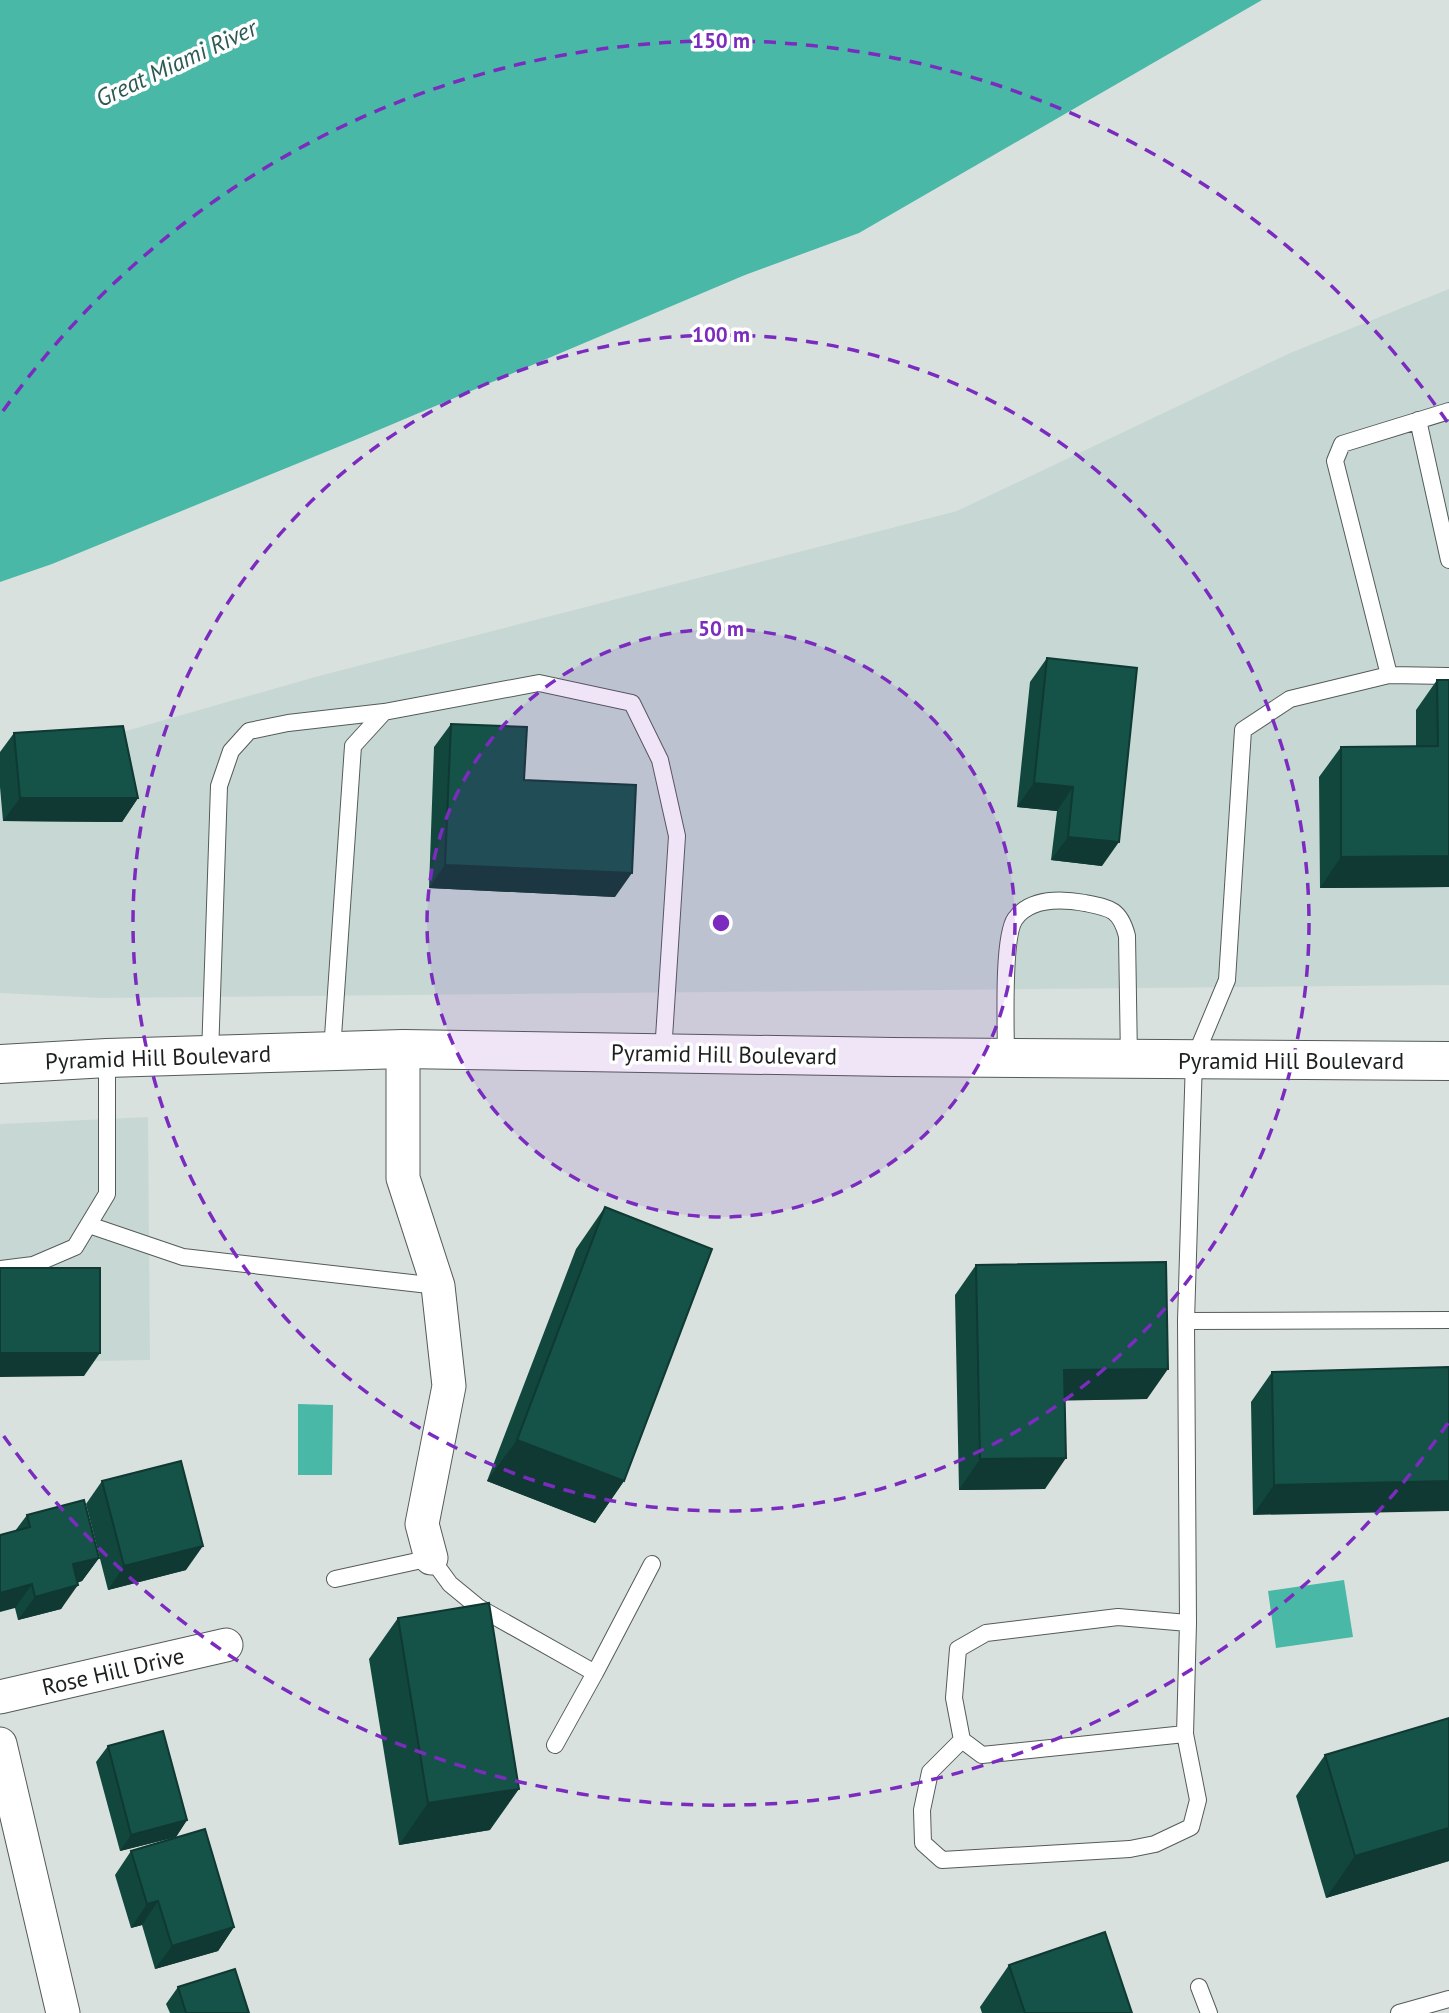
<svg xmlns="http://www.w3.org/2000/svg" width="1449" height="2013" font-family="'PT Sans',sans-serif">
<rect width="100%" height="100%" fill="#d9e1df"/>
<path fill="#c7d8d4" d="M1449 289V985L101 998 0 993V767L315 677 957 511 1290 353Z
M148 1117 150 1360 0 1363V1124Z"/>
<path fill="#49b8a6" d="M0 0H1262L859 233 745 275 355 440 52 564 0 582Z
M298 1404 333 1405 332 1475H298Z
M1344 1580 1353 1637 1276 1648 1268 1591Z"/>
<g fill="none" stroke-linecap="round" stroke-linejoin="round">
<g stroke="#545b5a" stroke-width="18">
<path id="service" d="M1418 420 1449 560
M1389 675 1335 461 1342 444 1449 411
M332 1051 353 746 384 712 539 683 632 703 660 760 677 836 663 1053
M210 1055 219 786 231 751 249 731 288 723 384 712
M1006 1058C1006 1030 1002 938 1015 919 1030 898 1062 899 1085 903 1110 908 1120 909 1127 936L1129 1059
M89 1225 183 1257 438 1286
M0 1269 33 1265 75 1247 107 1194V1058
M1186 1321 1449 1320
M335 1579 431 1558 450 1584 478 1607 595 1673 555 1745
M595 1673 652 1564
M1185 1734 982 1755 962 1740 954 1698 958 1649 986 1633 1118 1617 1188 1623
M962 1740 930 1772 922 1810 923 1843 942 1860 1130 1849 1155 1844 1191 1827 1198 1800 1185 1734 1188 1623 1186 1321 1194 1059 1227 980 1243 730 1290 699 1389 675 1449 676
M1199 1987 1209 2013
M1399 2013 1449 1999"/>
</g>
<g stroke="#545b5a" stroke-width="35">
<path id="minor" d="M403 1049V1178L438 1286 449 1386 422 1524 431 1558
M0 1697 226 1645
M0 1744 63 2013"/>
</g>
<g stroke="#545b5a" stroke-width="40">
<path id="secondary" d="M0 1064 107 1058 403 1049 893 1057 1449 1061"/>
</g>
<use href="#service" stroke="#fff" stroke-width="16"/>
<use href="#minor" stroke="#fff" stroke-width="33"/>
<use href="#secondary" stroke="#fff" stroke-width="38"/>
</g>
<path fill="#12473e" d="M1047 658 1102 866 1051 860 1057 811 1017 807 1030 682Z
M1437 680 1449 887 1320 888 1319 777 1341 747 1416 746V710Z
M451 724 524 780 615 897 429 888 434 747Z
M14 733 138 798 122 822 3 821 0 787V752Z
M605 1207 624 1481 595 1523 487 1481 576 1249Z
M976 1265 1147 1399 1065 1400 1045 1489 959 1490 955 1295Z
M1449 1367 1253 1515 1251 1402 1272 1372Z
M102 1481 186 1570 108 1590 86 1504Z
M27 1515 99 1558 82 1581 77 1583 61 1609 18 1620 15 1608V1531Z
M398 1618 490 1830 399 1845 369 1659Z
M1449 1718V1861L1326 1898 1296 1796 1325 1755Z
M108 1746 187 1820 176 1837 120 1851 96 1762Z
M131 1851 234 1927 218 1951 155 1969 142 1925 131 1928 115 1875Z
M1009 1965 1132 2013H982L980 2007Z
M178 1987 249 2013H170L166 2004Z"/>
<path fill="#0f3932" d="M1034 783 1073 787 1057 811 1017 807Z
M20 798H138L122 822 3 821Z
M1068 837 1119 842 1102 866 1051 860Z
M1449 856V887L1320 888 1341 857Z
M445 865 632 873 615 897 429 888Z
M0 1353H100L84 1376 0 1377Z
M1168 1369 1147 1399 1043 1401 1064 1370Z
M517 1440 624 1481 595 1523 487 1481Z
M1066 1458 1045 1489 959 1490 980 1459Z
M1449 1481V1511L1253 1515 1274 1485Z
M203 1546 186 1570 108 1590 124 1566Z
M99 1558 82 1581 56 1588 73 1564Z
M32 1584 15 1608 0 1612V1593Z
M78 1585 61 1609 18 1620 35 1597Z
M519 1789 490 1830 399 1845 428 1803Z
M187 1820 176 1837 120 1851 131 1835Z
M1449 1828V1861L1326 1898 1355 1856Z
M158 1901 142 1925 131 1928 147 1904Z
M234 1927 218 1951 155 1969 172 1946Z"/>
<path fill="#155248" stroke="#0f3932" stroke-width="2" d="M1047 658 1137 668 1119 842 1068 837 1073 787 1034 783Z
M1437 680H1449V856L1341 857V747L1438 746Z
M451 724 527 727 524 780 636 785 632 873 445 865Z
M123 726 138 798H20L14 733Z
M605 1207 712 1249 624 1481 517 1440Z
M1166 1262 1168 1369 1064 1370 1066 1458 980 1459 976 1265Z
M0 1268H100V1353H0Z
M1449 1367V1481L1274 1485 1272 1372Z
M181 1461 203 1546 124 1566 102 1481Z
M84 1500 99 1558 73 1564 78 1585 35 1597 32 1584 0 1593V1535L30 1527 27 1515Z
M489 1603 519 1789 428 1803 398 1618Z
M1449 1718V1828L1355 1856 1325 1755Z
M163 1731 187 1820 131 1835 108 1746Z
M205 1829 234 1927 172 1946 158 1901 147 1904 131 1851Z
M1105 1932 1132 2013H1025L1009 1965Z
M235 1969 249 2013H186L178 1987Z"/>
<circle cx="721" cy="923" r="294" fill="#7b2cbf" fill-opacity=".12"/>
<g fill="none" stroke="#7b2cbf" stroke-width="3.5" stroke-dasharray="12 9">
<circle cx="721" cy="923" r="294"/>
<circle cx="721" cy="923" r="588"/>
<path d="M1448 1423A882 882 0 0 1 3 1435M3 411A882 882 0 0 1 1448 423"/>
</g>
<g text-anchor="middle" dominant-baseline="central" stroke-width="7" stroke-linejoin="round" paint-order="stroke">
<g font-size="23" fill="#1c1f1e" stroke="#fff">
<text transform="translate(724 1054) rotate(1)">Pyramid Hill Boulevard</text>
<text transform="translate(158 1057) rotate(-2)">Pyramid Hill Boulevard</text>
<text x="1291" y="1060">Pyramid Hill Boulevard</text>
<text transform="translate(113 1671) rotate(-13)">Rose Hill Drive</text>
</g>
<g font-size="24" font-style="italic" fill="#2b5a52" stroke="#fff">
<text transform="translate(176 63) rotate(-25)">Great Miami River</text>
</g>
</g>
<circle cx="721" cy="923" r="10" fill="#7b2cbf" stroke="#fff" stroke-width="3.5"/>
<g font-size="21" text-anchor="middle" font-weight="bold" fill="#7b2cbf" stroke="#fff" stroke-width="7" stroke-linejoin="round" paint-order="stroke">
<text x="721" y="48">150 m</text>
<text x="721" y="342">100 m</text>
<text x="721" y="636">50 m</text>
</g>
</svg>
